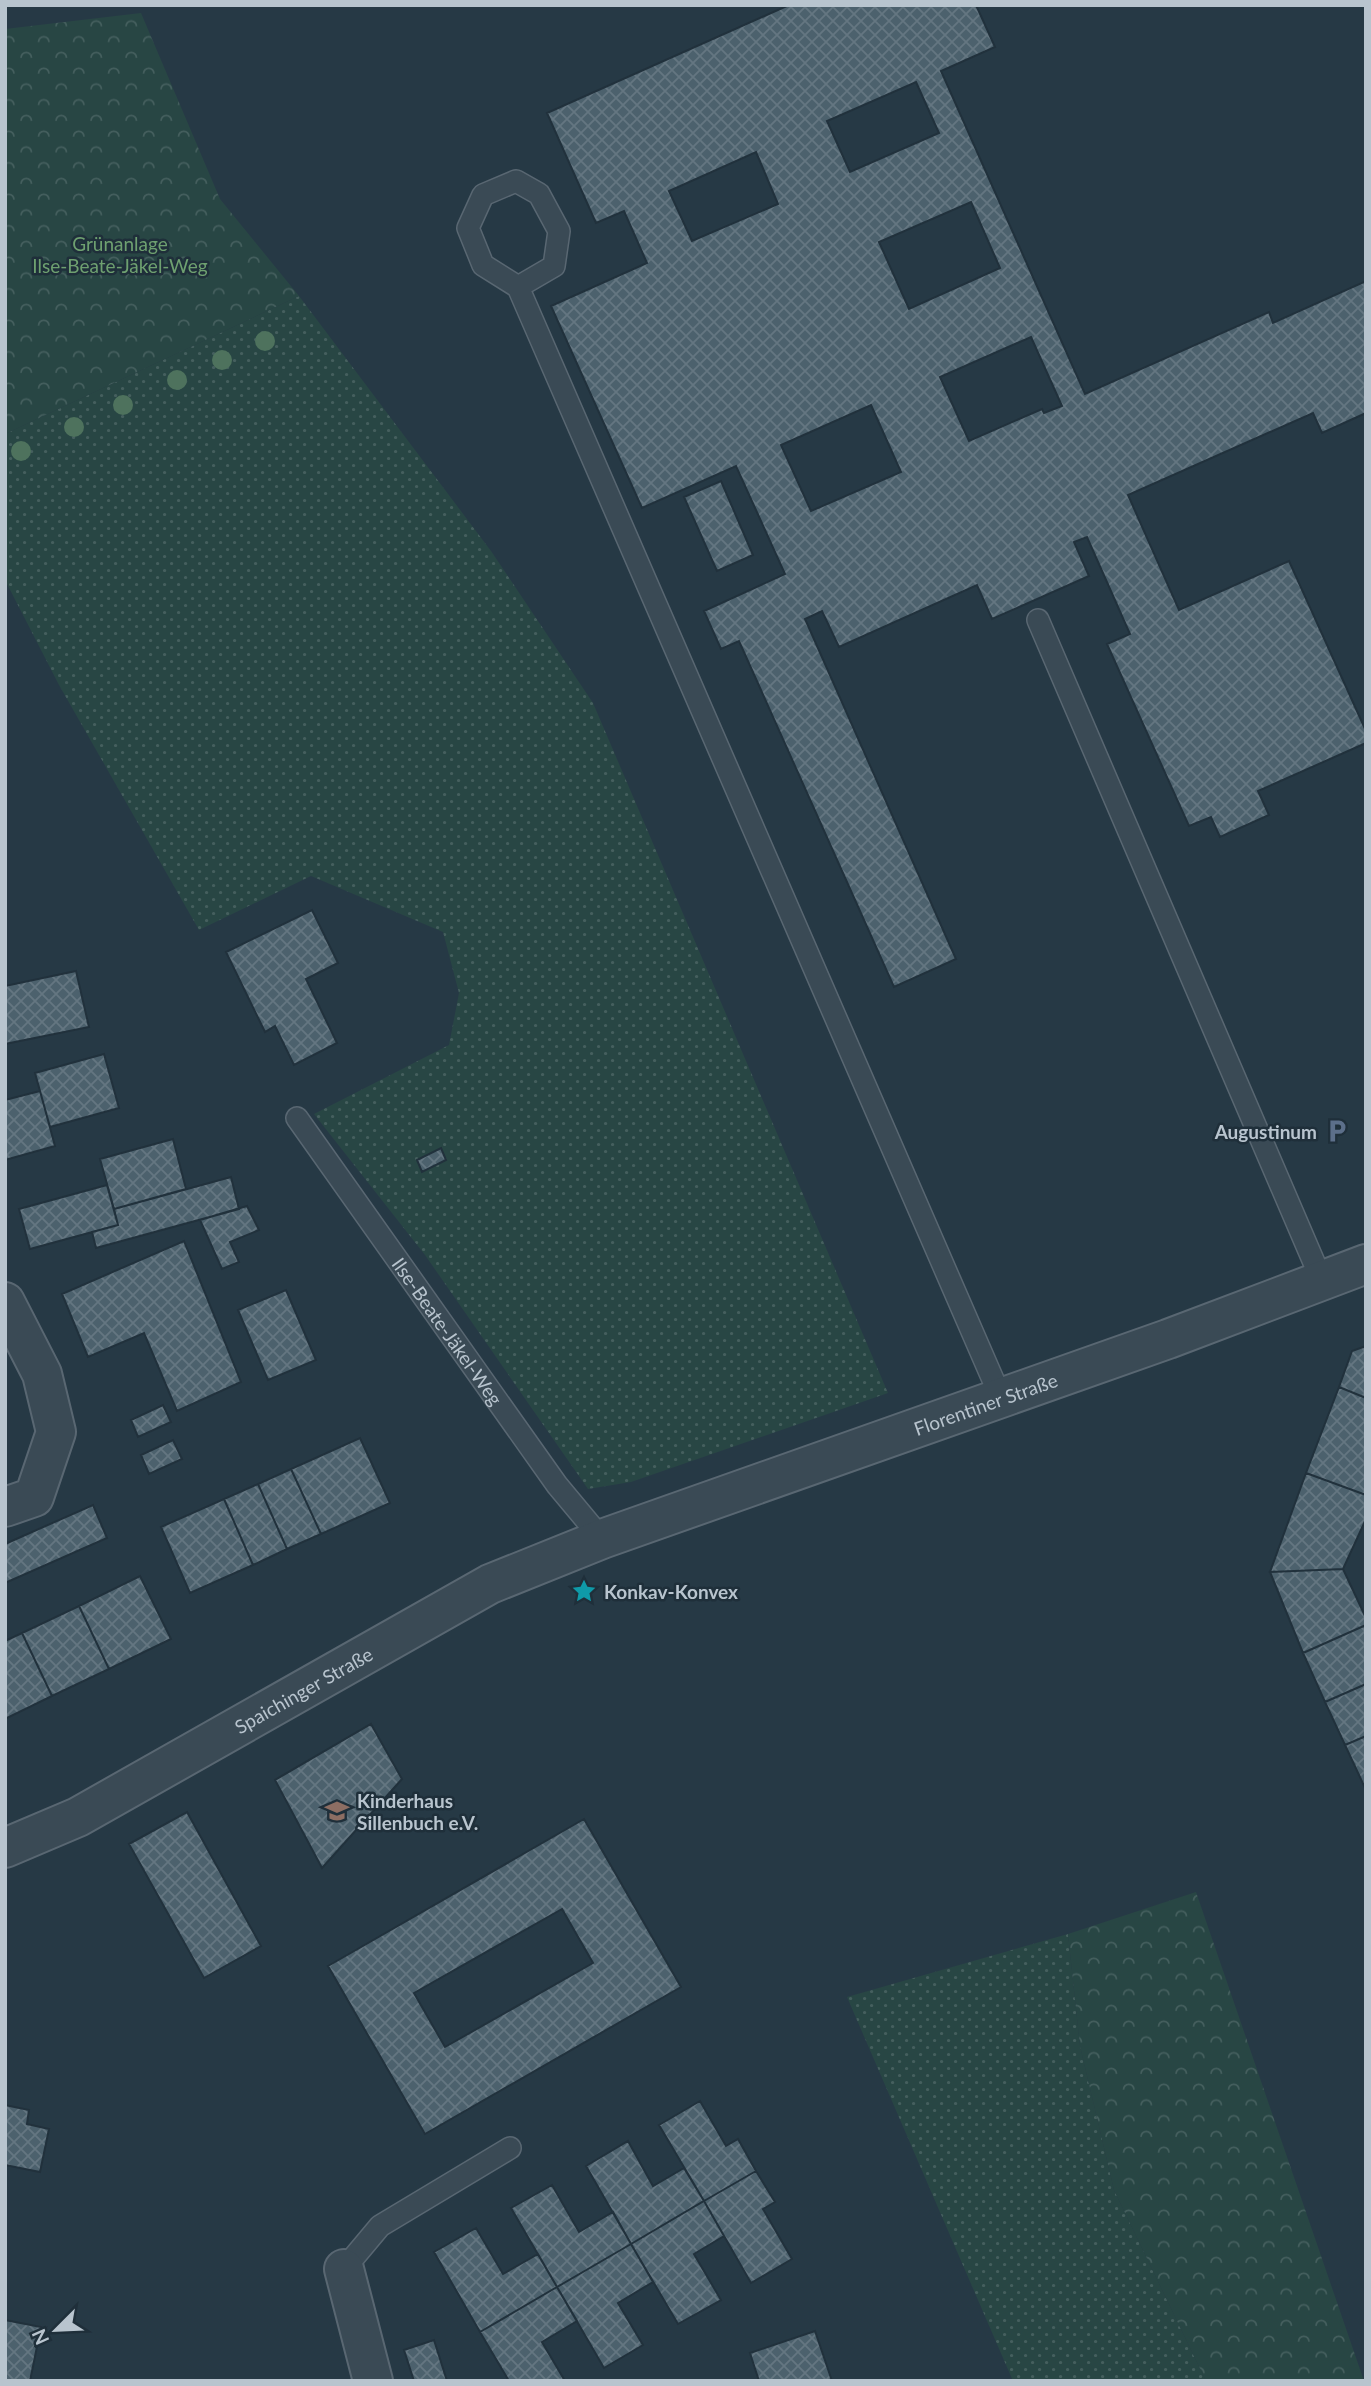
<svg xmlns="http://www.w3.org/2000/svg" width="1371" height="2386" font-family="Lato,sans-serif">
<defs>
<pattern id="grass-dots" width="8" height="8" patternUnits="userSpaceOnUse" patternTransform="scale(1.75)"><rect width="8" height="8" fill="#284644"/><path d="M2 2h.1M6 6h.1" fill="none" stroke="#455f5e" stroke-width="1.8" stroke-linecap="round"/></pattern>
<pattern id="forest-crowns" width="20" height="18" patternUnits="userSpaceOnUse" patternTransform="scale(1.75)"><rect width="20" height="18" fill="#284644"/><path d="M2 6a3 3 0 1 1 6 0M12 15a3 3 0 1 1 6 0" fill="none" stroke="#455f5e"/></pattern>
<pattern id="building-cross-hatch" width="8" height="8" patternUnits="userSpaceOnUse" patternTransform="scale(1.75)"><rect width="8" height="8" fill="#4c616d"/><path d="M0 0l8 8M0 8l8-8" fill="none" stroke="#647681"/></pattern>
</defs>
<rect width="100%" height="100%" fill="#263945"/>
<path fill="url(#grass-dots)" d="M299 296 491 551 593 703 888 1393 631 1482 588 1489 425 1255 314 1114 449 1045 459 993 443 932 311 876 199 930 59 685 5 580V434Z
M1068 1934 1080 2046 1114 2190 1206 2381H1013L847 1997Z"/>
<path fill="url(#forest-crowns)" d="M141 13 220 199 299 296 5 434V29Z
M1196 1892 1364 2381H1206L1114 2190 1080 2046 1068 1934Z"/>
<path fill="url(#building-cross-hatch)" stroke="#21313c" stroke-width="2" fill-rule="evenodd" d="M789 5H976L995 47 941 71 1085 394 1269 312 1273 323 1366 281V413L1322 433 1313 413 1128 495 1179 610 1289 561 1366 731V743L1258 791 1269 815 1220 837 1211 817 1189 826 1107 644 1130 634 1087 537 1074 542 1089 576 992 619 977 585 839 647 822 611 805 619 956 959 894 987 739 641 721 649 704 611 785 574 736 466 642 508 551 306 647 263 624 211 596 223 547 113ZM916 82 939 133 850 172 827 121ZM756 152 778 204 692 241 669 191ZM971 202 1000 268 909 309 879 242ZM1031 337 1062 406 1044 413 1042 409 969 441 940 377ZM871 405 901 472 811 511 781 445Z
M721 481 753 555 717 571 684 497Z
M312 910 338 963 306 979 337 1043 294 1065 275 1026 265 1032 226 952Z
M76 971 89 1027 5 1044V986Z
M104 1054 119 1108 50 1127 35 1073Z
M40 1091 55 1146 5 1160V1100Z
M173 1139 186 1189 114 1209 100 1159Z
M441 1148 446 1160 422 1172 417 1160Z
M231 1177 239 1209 96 1248 92 1232 118 1225 114 1209Z
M107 1185 118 1225 30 1249 19 1209Z
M247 1206 259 1230 230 1242 239 1262 222 1269 200 1220Z
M184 1241 241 1382 177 1411 144 1333 88 1357 62 1294Z
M286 1290 316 1360 268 1380 238 1310Z
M1366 1346V1398L1339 1387 1352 1351Z
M1339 1387 1366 1398V1495L1306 1473Z
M163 1405 171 1422 138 1437 131 1420Z
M360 1438 390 1503 321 1534 291 1469Z
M173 1440 182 1459 149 1474 141 1455Z
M291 1469 321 1534 287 1549 258 1484Z
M1306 1473 1366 1495V1519L1343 1569 1270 1572Z
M258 1484 287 1549 253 1565 224 1499Z
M224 1499 253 1565 190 1593 161 1527Z
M93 1505 107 1538 5 1583V1544Z
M1343 1569 1366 1618V1625L1303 1653 1270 1572Z
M140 1576 171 1639 109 1669 79 1606Z
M79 1606 109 1669 52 1696 22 1633Z
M1366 1625V1684L1325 1702 1303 1653Z
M22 1633 52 1696 5 1719V1641Z
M1366 1684V1736L1345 1745 1325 1702Z
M371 1724 402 1779 322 1868 275 1780Z
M1366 1736V1790L1345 1745Z
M187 1812 261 1946 204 1978 129 1844Z
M584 1819 681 1987 425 2134 328 1966ZM562 1909 593 1963 445 2047 414 1993Z
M700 2101 726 2146 738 2139 756 2171 704 2201 659 2125Z
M5 2105 29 2110 27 2124 49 2129 40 2172 5 2165Z
M628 2141 653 2186 684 2168 704 2201 631 2244 586 2166Z
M756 2171 775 2202 763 2209 792 2259 751 2283 704 2201Z
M552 2185 579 2232 613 2212 631 2244 557 2287 511 2208Z
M704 2201 724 2236 694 2254 721 2300 678 2324 631 2244Z
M476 2228 503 2274 538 2254 557 2287 480 2332 434 2252Z
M631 2244 653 2282 618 2303 643 2345 604 2368 557 2287Z
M557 2287 577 2321 542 2342 565 2381H509L480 2332Z
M5 2320 41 2327 30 2381H5Z
M815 2331 832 2381H759L750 2353Z
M434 2340 447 2381H414L404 2350Z"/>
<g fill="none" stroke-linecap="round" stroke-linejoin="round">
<g stroke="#596772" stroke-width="24">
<g id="service">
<path d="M518 287 554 266 559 231 539 194 516 181 483 195 468 228 483 265 518 287 1001 1398"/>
<path d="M1038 620 1322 1281"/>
<path id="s1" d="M297 1118 557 1485 602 1539"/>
<path d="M344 2269 380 2226 510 2148"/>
</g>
</g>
<g stroke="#596772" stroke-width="42">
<path id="minor" d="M5 1302 42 1374 56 1432 34 1497 5 1507
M344 2269 373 2381"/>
</g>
<g stroke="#596772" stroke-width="42">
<g id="tertiary">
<path id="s2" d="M5 1848 78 1817 490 1584 602 1539 1168 1339 1366 1264"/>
</g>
</g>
<use href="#service" stroke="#3a4a55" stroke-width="21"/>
<use href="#minor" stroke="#3a4a55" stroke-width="38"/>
<use href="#tertiary" stroke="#3a4a55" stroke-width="38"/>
</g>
<g fill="#4e725d">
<circle cx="265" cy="341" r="10"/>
<circle cx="222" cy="360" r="10"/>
<circle cx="177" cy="380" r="10"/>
<circle cx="123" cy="405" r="10"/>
<circle cx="74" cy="427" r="10"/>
<circle cx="21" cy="451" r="10"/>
</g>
<defs>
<g id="parking-bare" transform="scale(1.89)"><path d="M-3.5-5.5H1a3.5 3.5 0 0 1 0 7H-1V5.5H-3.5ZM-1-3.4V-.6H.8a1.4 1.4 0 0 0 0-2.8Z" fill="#5c6f8a" stroke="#1f2f3a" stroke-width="2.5" paint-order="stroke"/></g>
<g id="sight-bare" transform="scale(1.89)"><path d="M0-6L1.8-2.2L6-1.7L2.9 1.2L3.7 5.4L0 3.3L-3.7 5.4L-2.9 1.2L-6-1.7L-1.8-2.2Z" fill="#0f9aa8" stroke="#1f2f3a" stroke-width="2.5" paint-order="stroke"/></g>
<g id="school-bare" transform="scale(1.89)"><path d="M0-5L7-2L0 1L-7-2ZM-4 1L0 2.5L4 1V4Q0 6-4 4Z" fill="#8d6e63" stroke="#1f2f3a" stroke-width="2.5" paint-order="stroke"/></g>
</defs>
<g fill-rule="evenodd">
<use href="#parking-bare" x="1337" y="1131"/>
<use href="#sight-bare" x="584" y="1591"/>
<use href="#school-bare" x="337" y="1811"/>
</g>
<g text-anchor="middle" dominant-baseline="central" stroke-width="5" stroke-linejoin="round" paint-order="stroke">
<g font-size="19" fill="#6ea070" stroke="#1f2f3a">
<text x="120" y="243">Grünanlage<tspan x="120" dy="22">Ilse-Beate-Jäkel-Weg</tspan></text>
</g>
<g font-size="19" font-weight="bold" fill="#b8c4ce" stroke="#1f2f3a" text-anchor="start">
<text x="1317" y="1131" text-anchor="end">Augustinum</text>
<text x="604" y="1591">Konkav-Konvex</text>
<text x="357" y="1800">Kinderhaus<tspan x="357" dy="22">Sillenbuch e.V.</tspan></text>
</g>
<g font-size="19" fill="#b8c4ce" stroke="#1f2f3a">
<text stroke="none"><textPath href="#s1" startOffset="261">Ilse-Beate-Jäkel-Weg</textPath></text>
<text stroke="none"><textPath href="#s2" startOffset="1080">Florentiner Straße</textPath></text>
<text stroke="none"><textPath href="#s2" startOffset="338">Spaichinger Straße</textPath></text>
</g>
</g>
<rect width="1371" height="2386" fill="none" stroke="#b8c4ce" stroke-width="14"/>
<g transform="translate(56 2330) rotate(246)" stroke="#1f2f3a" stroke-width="5" paint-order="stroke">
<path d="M0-5L12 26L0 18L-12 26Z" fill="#b8c4ce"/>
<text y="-10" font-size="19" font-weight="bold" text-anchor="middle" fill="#b8c4ce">N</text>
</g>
</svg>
